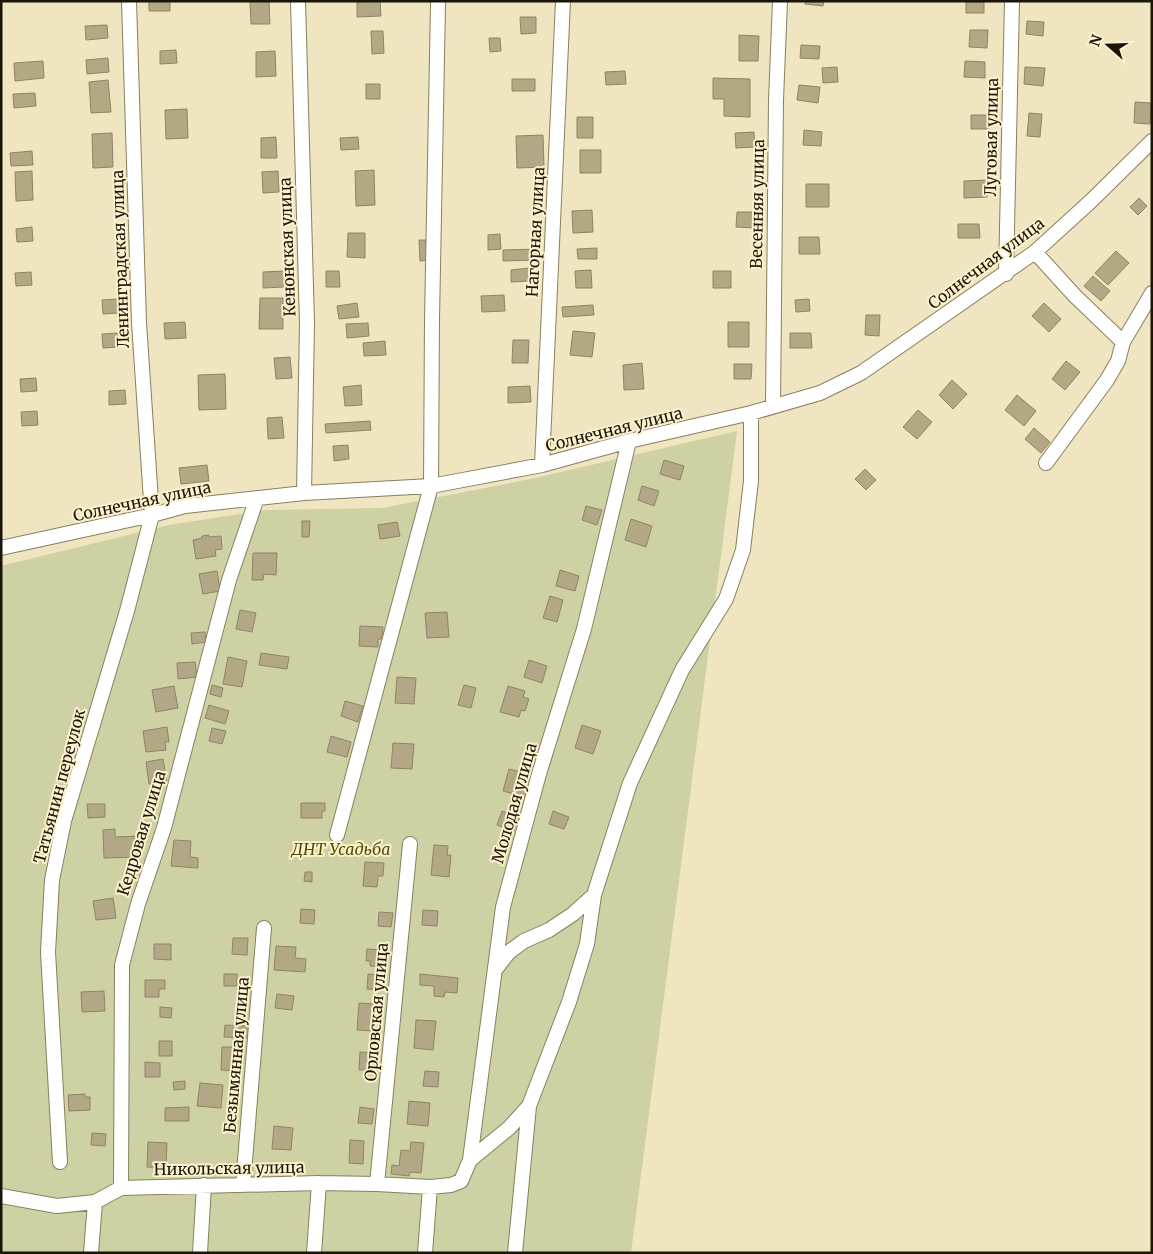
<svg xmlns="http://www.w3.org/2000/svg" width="1153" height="1254" font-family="Merriweather,serif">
<rect width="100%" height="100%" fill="#efe5c0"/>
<path fill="#ced1a4" d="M737 431 631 1253H1V566L169 525 266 510 383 508 535 478Z"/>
<path fill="#b3a886" stroke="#8e8463" d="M149 1H170V11H149Z
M250 1H269L270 24H251Z
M380 1 381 16 357 17V2Z
M805 1H824L823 6 805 4Z
M966 2H984V13H966Z
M520 17H536V33L521 34Z
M1027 21 1044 22 1043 36 1026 34Z
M107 25 108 38 86 40 85 26Z
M970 30H988L987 48 969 47Z
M371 31H383L384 53 372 54Z
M739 35 759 36 758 61H739Z
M489 38H500L501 51 490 52Z
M801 45 820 46 819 59 800 58Z
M176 50 177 63 160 64V51Z
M275 51 276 76 256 77V52Z
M108 58 109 72 87 74 86 60Z
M43 61 44 78 15 81 14 63Z
M965 61 985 62V78L964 77Z
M837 67 838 82 823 83 822 68Z
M1025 67 1045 68 1043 86 1024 84Z
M625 71 626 84 606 85 605 72Z
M713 78 750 79V117L724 116V99H713Z
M512 79H535V91H512Z
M108 80 111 112 91 113 89 82Z
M366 84H380V99H366Z
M799 85 820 87 818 103 797 100Z
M35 93 36 106 14 108 13 94Z
M1135 102 1151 103 1150 124 1134 123Z
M187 109 188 138 166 139 165 110Z
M1029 113 1042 114 1040 137 1027 136Z
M971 115H989V129H971Z
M577 117H593V138H577Z
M804 130 822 132 821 146 803 145Z
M754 132 755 147 736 148 735 133Z
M112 133 113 167 93 168 92 134Z
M543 135 544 167 517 168 516 136Z
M276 137 277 158H261V138Z
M358 137 359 149 341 150 340 138Z
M580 150H601V173H580Z
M32 151 33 165 11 166 10 153Z
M374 170 375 205 356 206 355 171Z
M32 171 33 200 16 201 15 172Z
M278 171 279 192 263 193 262 172Z
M987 180V197L964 198V181Z
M806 184H829V207H806Z
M1139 198 1147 206 1138 215 1130 207Z
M592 210 593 232 573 233 572 211Z
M737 212H755L754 228 736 227Z
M958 224H979L980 238H958Z
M32 227 33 241 17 242 16 229Z
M348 233H365V258L347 257Z
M500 234 501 249 488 250V235Z
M799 237H819L820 254H799Z
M419 240H426L428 260 420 261Z
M597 248V259H578L577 249Z
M537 249 538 260 503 261V250Z
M1116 251 1129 263 1108 285 1095 273Z
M529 268V281L511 282V270Z
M591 270 592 288H576L575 271Z
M284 271V287L263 288V272Z
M326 271H339L340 287H326Z
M713 271H731V288H713Z
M31 272 32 285 16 286 15 273Z
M1093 276 1110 291 1101 301 1084 286Z
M504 295 505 311 482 312 481 296Z
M260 298H283V329H259Z
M118 299 119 313 103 314 102 300Z
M809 299 810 311 796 312 795 300Z
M357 303 359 317 339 319 337 306Z
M1044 303 1061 319 1049 332 1032 316Z
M593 305 594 315 563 317 562 307Z
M866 315H880L879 336 865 335Z
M185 322 186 338 165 339 164 323Z
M728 322H749V347H728Z
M368 323 369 336 347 338 346 324Z
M573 331 595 333 592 357 570 355Z
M118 333 119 347 103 348 102 334Z
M790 333H811L812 348H790Z
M513 340H529L528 363H512Z
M385 341 386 355 364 356 363 343Z
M290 357 292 378 276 379 274 358Z
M1066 361 1080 372 1065 390 1052 379Z
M642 363 644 389 624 390 623 365Z
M734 364H752L751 379H734Z
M225 374 226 409 199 410 198 375Z
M36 378 37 391 21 392 20 379Z
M952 380 967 394 953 409 939 395Z
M361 385 362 405 345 406 343 387Z
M530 386 531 402 508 403V387Z
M125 390 126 404 109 405V391Z
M1017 395 1036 411 1024 426 1005 410Z
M918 410 932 422 917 439 903 427Z
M37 411 38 425 22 426 21 412Z
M282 417 284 438 268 439 267 418Z
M370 421 371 430 326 433 325 424Z
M1034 428 1050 442 1041 453 1025 439Z
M348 445 349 459 334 461 333 446Z
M664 460 684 466 680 480 660 474Z
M207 465 209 481 181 484 179 468Z
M865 469 876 480 866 490 855 479Z
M642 486 659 491 654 506 638 500Z
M586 506 602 510 597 525 582 520Z
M631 519 652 526 646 547 625 540Z
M302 521H310L309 537H302Z
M397 522 400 536 380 539 378 525Z
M209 535V537L221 536 222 549 215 550 216 556 196 559 193 540 202 538V536Z
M253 553H277L276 575 264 574 263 580H252Z
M560 570 579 576 575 591 556 586Z
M217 571 220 591 203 594 199 574Z
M550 596 563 600 557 622 543 618Z
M240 610 256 613 252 632 236 629Z
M447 612 449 637 427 638 425 613Z
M360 626 383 627 382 639H378V647L359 646Z
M205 632 206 642 192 644 191 633Z
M261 653 289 657 287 669 259 665Z
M228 657 247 661 242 687 223 684Z
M529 660 547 666 542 683 524 677Z
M195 662 197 677 178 679 177 663Z
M397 677 416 678 414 704 395 703Z
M212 685 223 688 221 697 210 694Z
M464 685 476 688 471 708 458 705Z
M174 686 178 708 156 712 152 690Z
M508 686 525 691 523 697 529 699 525 711 521 710 519 717 500 712Z
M345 701 363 706 358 722 341 716Z
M209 705 229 711 225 724 205 718Z
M582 725 601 731 593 754 575 748Z
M167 727 169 742H165L166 750 146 752 143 731Z
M212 728 226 731 222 744 209 741Z
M331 736 351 742 347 757 327 752Z
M393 743 414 744 412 769 391 768Z
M163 759 167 782 149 784 146 762Z
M509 769 525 773 523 779 531 782 526 797 503 791Z
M301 803H325V811H322V818H301Z
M87 804H105V817L88 818Z
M502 811 519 817 514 831 497 825Z
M553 811 569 817 564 829 549 824Z
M115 829V837L139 836 140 857 104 858 103 830Z
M174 840 191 841 190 857 198 858V868L171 866Z
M434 845 448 846 447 855H451L449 877 431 875Z
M365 862 384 863 383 876H378L377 887 363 886Z
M305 872H312V882L304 881Z
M113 898 116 918 96 920 93 901Z
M301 909 315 910 314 924 300 923Z
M423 910 438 911 437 926 422 925Z
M379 912 393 913 391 927 378 926Z
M233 938H248L247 955 232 954Z
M154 944H171V960L154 959Z
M276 946 296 947 295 958 306 959 305 972 274 970Z
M367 949 384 950 383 967 370 966V961H366Z
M224 974H237V986H224Z
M368 974 383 975 382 990 367 989Z
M420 974 458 978 457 993 445 992 444 997 434 996V986L420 985Z
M145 980H165V989H159V997H145Z
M104 991 105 1011 82 1012 81 992Z
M277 994 294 996 292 1010 275 1008Z
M359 1003 375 1004 373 1031 357 1030Z
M160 1007 172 1008 171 1018 160 1017Z
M416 1020 436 1021 433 1050 414 1048Z
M225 1025 251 1026 250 1038 224 1037Z
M159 1041H172V1056H159Z
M222 1047H237V1054L244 1055 243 1064H237V1071L221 1070Z
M360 1052 379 1053 378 1067 369 1066V1070H359Z
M145 1062 160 1063V1077H145Z
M425 1071 439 1072 438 1087 423 1086Z
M185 1081V1089L174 1090 173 1082Z
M200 1083 223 1085 221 1108 197 1106Z
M85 1094V1097H90V1110L69 1111 68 1095Z
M409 1101 430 1103 428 1126 407 1124Z
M189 1107V1121H165V1108Z
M360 1107 374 1109 372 1124 358 1123Z
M274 1126 293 1128 291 1150 272 1149Z
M92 1133 106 1134 105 1146 91 1145Z
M350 1140 364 1141 363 1164 349 1163Z
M148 1142 167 1143 166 1168 147 1167Z
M411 1142 424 1143 421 1173 410 1172 409 1176 391 1174 392 1165 399 1166 401 1150 410 1151Z"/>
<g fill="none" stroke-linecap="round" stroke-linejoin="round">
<g stroke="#897f5e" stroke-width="16">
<path id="minor" d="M298 1 307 323 304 493
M1035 252 1075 296 1123 342
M1006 274 1012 1
M773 406 776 100 780 1
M1046 463 1107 380 1118 361 1123 342 1152 293
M542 465 563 1
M1 548 152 515 185 506 304 493 431 486 542 465 629 441 751 413 820 393 861 373 1035 252 1091 201 1152 141
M337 835 431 486 432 319 438 4
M495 970 509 952 524 941 549 930 573 914 594 895
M470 1160 509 1128 529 1106
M60 1162 48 952 52 880 64 821 127 611 152 515 139 323 129 1
M377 1184 410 844
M243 1185 264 928
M121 1188 122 965 138 904 164 828 229 580 257 498
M1 1196 57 1206 95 1202 121 1188 319 1183 377 1184 430 1187 451 1185 461 1181 470 1160 503 907 539 774 584 629 629 441
M91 1253 95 1202
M200 1253 204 1185
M314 1253 319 1183
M425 1253 430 1187
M515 1253 529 1106 569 1002 587 944 594 895 630 783 682 670 726 599 743 550 751 481V413"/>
</g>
<use href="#minor" stroke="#fff" stroke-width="14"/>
</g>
<g text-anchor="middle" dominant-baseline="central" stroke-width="4" stroke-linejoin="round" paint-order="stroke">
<g font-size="16" fill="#191508" stroke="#fdf2cd">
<text transform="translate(991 137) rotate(-89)">Луговая улица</text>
<text transform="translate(757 204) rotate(-89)">Весенняя улица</text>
<text transform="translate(535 232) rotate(-87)">Нагорная улица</text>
<text transform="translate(287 247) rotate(-92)">Кенонская улица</text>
<text transform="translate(120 259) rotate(-92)">Ленинградская улица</text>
<text transform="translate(986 263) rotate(-37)">Солнечная улица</text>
<text transform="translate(614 429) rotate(-14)">Солнечная улица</text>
<text transform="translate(142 501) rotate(-12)">Солнечная улица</text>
<text transform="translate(59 786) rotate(-75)">Татьянин переулок</text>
<text transform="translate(514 803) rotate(-74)">Молодая улица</text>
<text transform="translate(141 833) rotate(-73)">Кедровая улица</text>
<text transform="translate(376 1012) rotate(-85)">Орловская улица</text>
<text transform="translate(236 1055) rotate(-85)">Безымянная улица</text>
<text transform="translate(229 1168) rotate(-1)">Никольская улица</text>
</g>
<g font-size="16" font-style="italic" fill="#4f5003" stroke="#fdf2cd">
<text x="341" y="849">ДНТ Усадьба</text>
</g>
</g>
<rect width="1153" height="1254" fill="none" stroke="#191508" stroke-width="5"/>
<g transform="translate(1108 45) rotate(290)" stroke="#fdf2cd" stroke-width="4" paint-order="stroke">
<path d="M0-4L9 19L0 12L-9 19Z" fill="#191508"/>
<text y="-8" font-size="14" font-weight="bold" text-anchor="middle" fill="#191508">N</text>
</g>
</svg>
